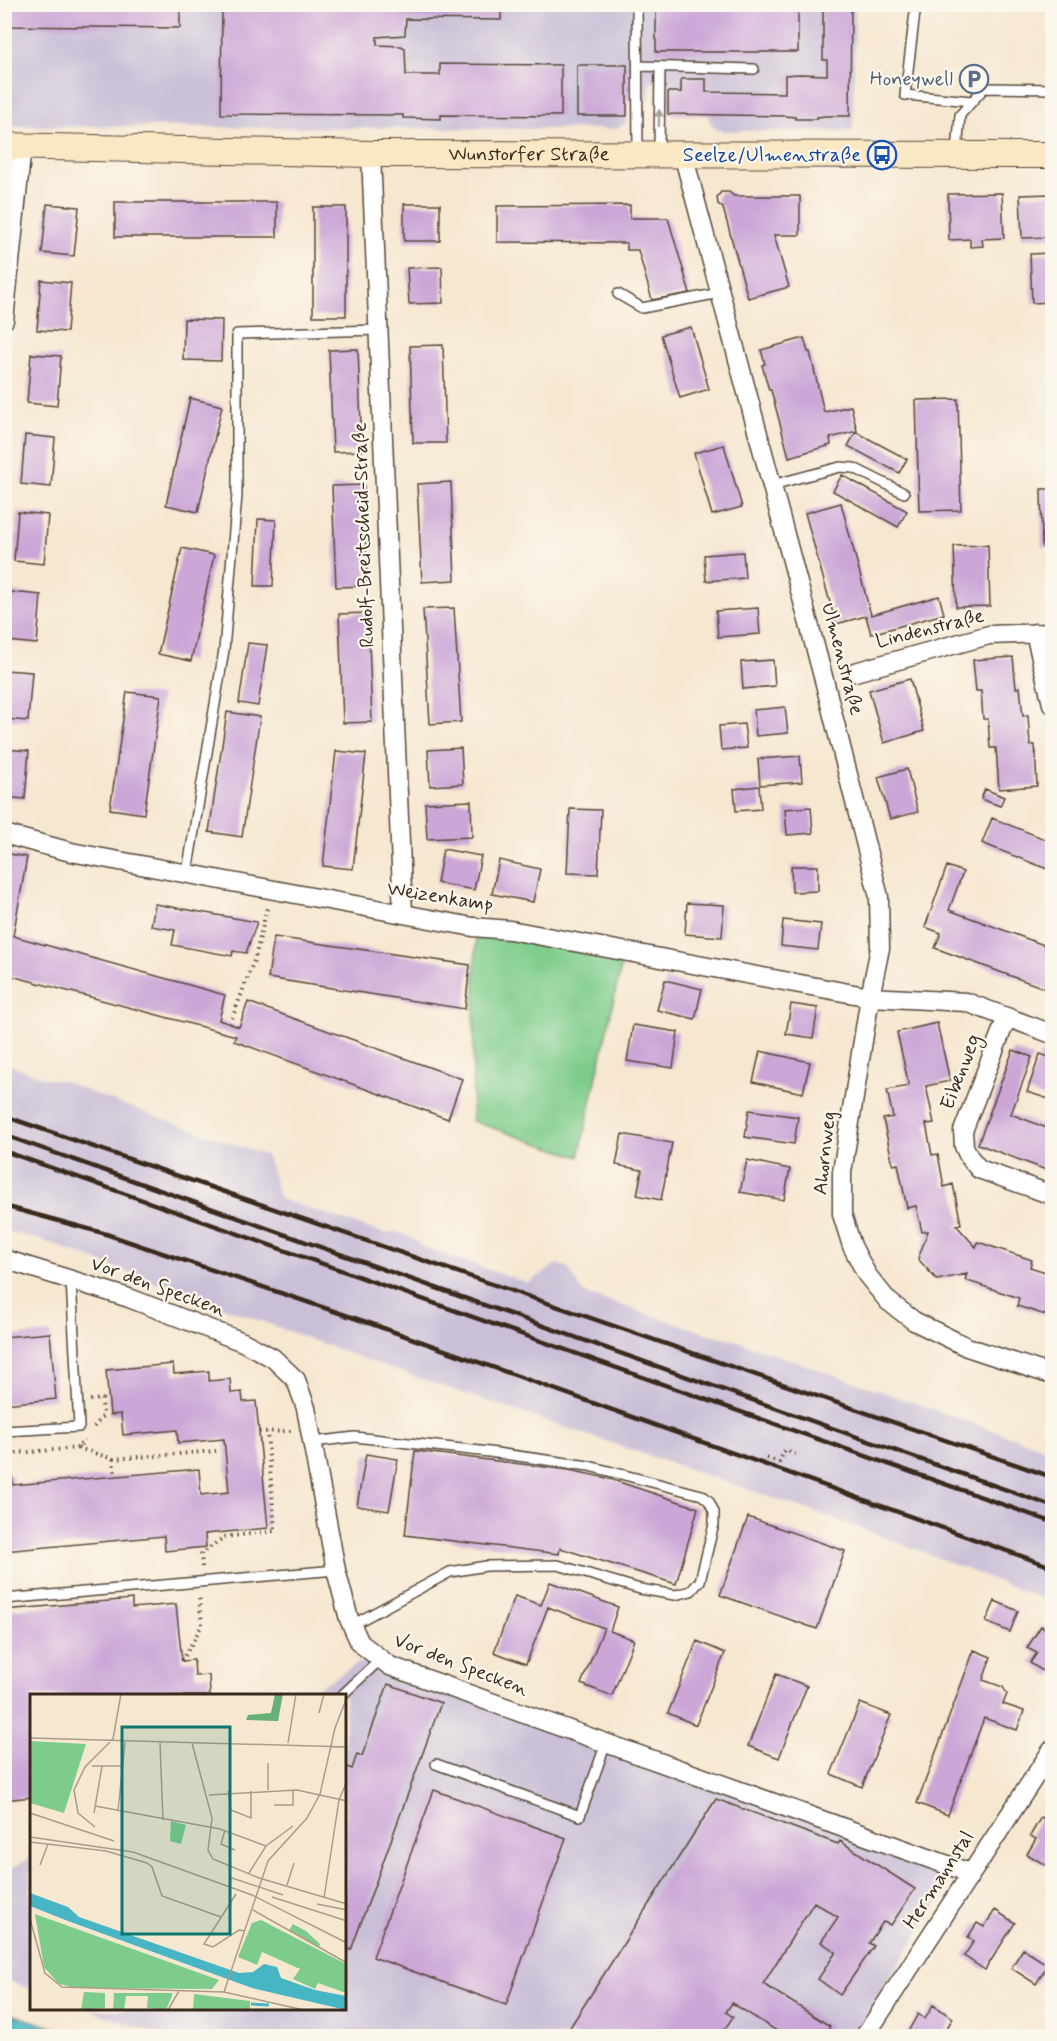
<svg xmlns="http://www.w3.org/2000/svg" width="1057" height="2041" font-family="Mynerve,sans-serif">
<rect width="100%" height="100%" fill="#fbf7ec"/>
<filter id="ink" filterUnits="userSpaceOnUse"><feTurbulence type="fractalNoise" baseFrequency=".0167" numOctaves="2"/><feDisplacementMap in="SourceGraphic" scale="12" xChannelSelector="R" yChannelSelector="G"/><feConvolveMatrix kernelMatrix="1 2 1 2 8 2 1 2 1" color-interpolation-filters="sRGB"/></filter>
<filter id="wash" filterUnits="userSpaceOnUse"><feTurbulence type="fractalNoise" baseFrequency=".008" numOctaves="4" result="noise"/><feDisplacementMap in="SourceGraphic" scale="24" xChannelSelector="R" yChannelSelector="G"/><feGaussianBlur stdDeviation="1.35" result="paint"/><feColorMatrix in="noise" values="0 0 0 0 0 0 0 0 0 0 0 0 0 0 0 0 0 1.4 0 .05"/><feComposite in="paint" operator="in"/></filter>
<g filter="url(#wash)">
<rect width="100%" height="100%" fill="#f6e7d0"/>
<path fill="#c9bfd7" d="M5 5H855L853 131H722L715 128 710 122 708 115 668 114V83L650 82 649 100H627L626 123 615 129 5 126Z
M5 1063 44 1078 64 1081 102 1097 267 1156 280 1199 382 1233 397 1232 412 1238 424 1248 528 1283 557 1264 567 1267 584 1293 715 1336 728 1338 1052 1451V1603L908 1546 824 1515 386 1367 41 1240 5 1231Z
M364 1660 930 1864 938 1883 939 1901 852 2036H164L89 2010H345V1696H304Z
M31 1857V1989L4 1979 5 1873Z"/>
<path fill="#7dcc8b" stroke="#5c7b54" stroke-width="1.5" d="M476 928 622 962 579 1157 472 1121Z"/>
<path fill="#47b5c3" stroke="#417070" stroke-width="1.5" d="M5 2012 79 2036H5Z"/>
<g id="blocks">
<path fill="#cba6d7" d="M5 4H180V28L5 26Z
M222 4H501V20L406 19 405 35 377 37V45L401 46 405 48 406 75H440V64L561 65V116L441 115V119L403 118V115L221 114Z
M656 4H798V52H656Z
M823 4H851L850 116H826L817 117V119H795V117L785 116 668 114V92H681V79H706V92L785 93V75L799 74 827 75V60H823Z
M577 65H627V116H577Z
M721 192H729L734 196H800V235H774L789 287 748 298 723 208 718 204 717 197Z
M1002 193 1004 238 982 239 983 246 970 247V239L949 240 948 194Z
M1052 194V237L1022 238 1020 195Z
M115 202H277V237H115Z
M47 204 79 207 74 256 42 253Z
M404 204H440V241H404Z
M630 205V218H668L690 293 652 300 638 250H627V243L497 242V206Z
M313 207H346V316H313Z
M1052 253V302L1032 303 1030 254Z
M442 267 443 303 409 304 407 268Z
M41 280 71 283 67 332 37 330Z
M184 319 222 320 221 361 183 360Z
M691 327 709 389 680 398 661 335Z
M804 338 808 352H810L824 412 851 406 857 431 830 438 831 445 789 457 771 390H769L762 365 765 364 761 350Z
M443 345 446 443H413L410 346Z
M358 349 362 451 333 452 329 350Z
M31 354 61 356 57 406 27 403Z
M190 398 222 406 198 512 166 505Z
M958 399 961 510 919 511 916 400Z
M856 432 907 459 899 473 848 446Z
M25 435 55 438 51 487 21 484Z
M724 445 742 507 712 515 694 453Z
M842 475 907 511 898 527 833 491Z
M451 482 455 580 422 582 417 484Z
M364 485 367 586 336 587 332 486Z
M1041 489H1052V547H1042Z
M841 503 871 615 939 596 944 614 871 634 866 616 836 624 805 513Z
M18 512 48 515 44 564 14 561Z
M258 519 276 520 273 586H255Z
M988 545 990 606 956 607 954 546Z
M182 548 214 555 191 661 158 654Z
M743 552 745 578 706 581 704 555Z
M11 592 41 595 37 644 7 641Z
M454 608 461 722 430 724 423 609Z
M758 608 760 634 718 637 716 611Z
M368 613 372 722 343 723 339 614Z
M248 643 267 645 258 706 239 703Z
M1013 657 1016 688 1020 687 1023 716 1028 715 1030 745H1035L1037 786 999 789 996 748H990L988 719H983L981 691H976L973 660Z
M773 660 775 686 743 689 741 662Z
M4 670 32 672 28 721 4 719Z
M910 679 924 731 884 743 869 690Z
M127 692 161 696 144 814 110 809Z
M785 707 788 733 756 736 754 710Z
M227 712 260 717 242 837 209 832Z
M744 724 747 748 721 750 719 726Z
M461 748 463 784 430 786 428 750Z
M4 749 29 751 25 799 4 797Z
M336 751 366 754 353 869 323 866Z
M800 756 802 782 760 785 758 759Z
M907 769 918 812 890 819 878 777Z
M759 786 761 809 736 811 734 789Z
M985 789 1004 797 1000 806 981 799Z
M471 801 472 837 427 839 425 803Z
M811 807 813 833 787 835 785 809Z
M570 809 601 810 598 874 567 873Z
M992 818 1052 842V871L982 843Z
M443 849 481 856 474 890 437 883Z
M4 853 27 857 13 936 225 995 219 1020 239 1027 248 1002 462 1079 448 1119 234 1041 236 1036 4 974Z
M499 860 540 869 533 902 492 894Z
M791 866H818V891L792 892Z
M947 866 963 872 949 910 1052 948V991L935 948 941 933 925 927Z
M687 903 724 905 722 937 685 934Z
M155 904 257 922 246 953 233 951 232 956 172 945 175 930 151 926Z
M783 920 821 924 818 950 781 946Z
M274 937 470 965 465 1009 268 978Z
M665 980 702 989 695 1019 657 1010Z
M791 1004 818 1008 813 1038 786 1034Z
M937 1023 950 1081 926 1086 934 1123 926 1124 932 1155 938 1154 944 1187 953 1184 961 1224 956 1225 976 1247 978 1242 1032 1260 1030 1267 1052 1274V1317L1017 1306 1019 1298 965 1280 967 1274 937 1280 918 1259 928 1231 922 1232 916 1206 907 1208 898 1164 893 1165 883 1119 893 1117 887 1090 909 1086 897 1032Z
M633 1025 678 1032 673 1068 627 1061Z
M1013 1050 1032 1057 1011 1114 1052 1130V1153L1046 1170 978 1144Z
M760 1051 810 1062 803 1093 753 1082Z
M1040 1054 1052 1058V1100L1027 1092Z
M749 1110 798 1117 794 1144 745 1137Z
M622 1134 672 1143 661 1200 637 1195 642 1170 616 1165Z
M747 1160 790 1169 784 1200 740 1192Z
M50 1333 56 1399 4 1404V1337Z
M173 1364 174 1374 209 1371V1381L230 1379 231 1393 242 1392 243 1402 256 1401 268 1528 205 1534 206 1547 165 1551 164 1536 4 1551V1475H12L13 1485 199 1469 201 1495 229 1492 224 1439 178 1443 177 1430 123 1435 121 1414 110 1415 106 1370Z
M415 1451 569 1470 607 1478 698 1508 676 1584 560 1548 559 1554 405 1535Z
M366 1454 398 1459 389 1511 357 1506Z
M748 1517 845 1551 817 1629 720 1595Z
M550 1582 618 1607 610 1631 634 1640 612 1696 581 1684 604 1628 548 1607 526 1664 494 1652 515 1596 541 1605Z
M132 1599V1608L176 1604 182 1661 194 1660 195 1676 209 1675 210 1696H32V1797L4 1800V1610Z
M995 1601 1018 1611 1010 1632 986 1622Z
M1041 1626 1052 1633V1677L1030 1663 1037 1653 1027 1648Z
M697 1641 725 1653 696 1725 668 1713Z
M974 1650 991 1657 983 1680 1003 1687 1007 1694 1003 1704 1024 1711 1017 1730 984 1718 948 1815 917 1803Z
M776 1674 807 1686 779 1758 748 1746Z
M388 1684 441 1703 351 1950 345 1948V1766L352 1769 357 1754 362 1756Z
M860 1703 891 1715 862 1787 831 1774Z
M434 1790 566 1838 506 2005 373 1957Z
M716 1799 838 1844 840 1841 915 1889 891 1925 883 1922 869 1943 874 1946 840 1995 818 1979 836 1952 821 1942 838 1917 814 1902 763 1984 830 2026 823 2036H785L732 2003 726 2012 733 2017 720 2036H574L567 2032Z
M1052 1812V1864L1050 1868 1027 1854 1036 1839 1030 1836 1041 1817 1048 1821Z
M995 1910 1015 1923 985 1970 964 1956 974 1941 968 1937 977 1923 984 1927Z
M1023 1949 1048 1965 1036 1984 1011 1968Z
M933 2005 953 2018 942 2036 906 2035 918 2014 925 2019Z"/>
</g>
</g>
<g filter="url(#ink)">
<use href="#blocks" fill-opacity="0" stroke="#574639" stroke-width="1.5"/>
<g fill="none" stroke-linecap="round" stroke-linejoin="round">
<g stroke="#574639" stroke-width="12">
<path id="lane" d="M637 4 638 152
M916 4 905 95 972 101
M638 66 754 69
M659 151 660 67
M957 153 960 115 984 88 1052 89
M618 294 642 308 720 293
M772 485 840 467 854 468 904 493
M187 873 224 650 237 495V334L378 330
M4 1431 79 1427 71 1280
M313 1442 355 1437 489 1452 589 1466 702 1495 709 1501 714 1512V1524L700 1581 691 1591 675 1595 640 1589 558 1565 486 1566 450 1572 352 1625
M4 1599 336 1570
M341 1696 381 1659
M436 1764 580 1816 606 1743"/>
</g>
<g stroke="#574639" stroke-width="21">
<path id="street" d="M371 154 403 914
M683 154 824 680 879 897 880 948 870 997 842 1172V1214L852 1246 867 1275 888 1301 914 1321 967 1347 1052 1375
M4 320 22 146
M1035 633 1052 704
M855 672 989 635 1052 633
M4 834 71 852 473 927 510 930 870 997 966 1002 1052 1034
M1007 1017 963 1131 964 1146 969 1157 979 1169 1052 1195
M4 1259 129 1298 243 1342 273 1358 296 1380 306 1408 336 1570 349 1619 360 1643 390 1666 970 1873
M865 2036 1052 1750"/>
</g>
<g stroke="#574639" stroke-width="28">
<g id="secondary">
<path id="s1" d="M4 146 371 154 1052 155"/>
</g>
</g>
<path stroke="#574639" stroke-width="4" stroke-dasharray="1.5 4.5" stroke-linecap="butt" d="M230 1024 255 958 267 908
M90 1400 102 1399 103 1416 94 1427
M259 1432 291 1431
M78 1448 113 1459 115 1476
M4 1454 78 1448 84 1440
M767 1458 779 1462 785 1450 795 1454
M113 1459 216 1451
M202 1567 201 1554 224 1537 275 1531 267 1432
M182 1661 202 1625 199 1596"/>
<use href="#lane" stroke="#fff" stroke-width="9"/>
<use href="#street" stroke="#fff" stroke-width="18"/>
<use href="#secondary" stroke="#fae7c3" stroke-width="26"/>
<path stroke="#3b2a1e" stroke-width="4.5" d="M4 1116 1052 1477
M4 1135 1052 1506
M4 1151 1052 1522
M4 1206 103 1233 369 1323 1052 1567"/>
</g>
<defs><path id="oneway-solid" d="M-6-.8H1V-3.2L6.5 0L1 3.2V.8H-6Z" transform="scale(1.5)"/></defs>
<use fill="#a79f9a" href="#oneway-solid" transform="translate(659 118) rotate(-89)"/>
</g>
<defs>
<g id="parking-ring" transform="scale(1.5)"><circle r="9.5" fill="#fbf7ec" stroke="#5c6f8a" stroke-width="1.5"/><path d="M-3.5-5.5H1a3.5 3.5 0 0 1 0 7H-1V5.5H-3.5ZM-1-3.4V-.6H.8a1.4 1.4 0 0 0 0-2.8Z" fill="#5c6f8a"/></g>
<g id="bus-ring" transform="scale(1.5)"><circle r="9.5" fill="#fbf7ec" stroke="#1a4fb4" stroke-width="1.5"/><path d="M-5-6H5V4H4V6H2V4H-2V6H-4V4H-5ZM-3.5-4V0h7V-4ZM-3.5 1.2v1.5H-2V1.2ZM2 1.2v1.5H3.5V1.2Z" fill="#1a4fb4"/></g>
</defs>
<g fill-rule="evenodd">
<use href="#parking-ring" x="974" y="79"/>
<use href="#bus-ring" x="882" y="155"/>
</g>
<g text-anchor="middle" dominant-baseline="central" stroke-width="4.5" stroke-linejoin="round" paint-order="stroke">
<g font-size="20" fill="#4e5e75" stroke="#fbf7ec" text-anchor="end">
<text x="953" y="79">Honeywell</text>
</g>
<g font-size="20" fill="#3b2a1e" stroke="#fbf7ec">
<text stroke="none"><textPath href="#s1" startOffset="525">Wunstorfer Straße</textPath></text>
<text transform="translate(364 535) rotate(-92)">Rudolf-Breitscheid-Straße</text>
<text transform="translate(930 629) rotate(-14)">Lindenstraße</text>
<text transform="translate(842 659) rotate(75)">Ulmenstraße</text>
<text transform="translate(440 897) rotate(9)">Weizenkamp</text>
<text transform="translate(961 1072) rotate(-69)">Eibenweg</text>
<text transform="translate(825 1153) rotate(-84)">Ahornweg</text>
<text transform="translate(158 1287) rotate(20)">Vor den Specken</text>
<text transform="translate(461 1665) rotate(21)">Vor den Specken</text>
<text transform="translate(939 1880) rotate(-57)">Hermannstal</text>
</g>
<g font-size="20" fill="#164399" stroke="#fbf7ec" text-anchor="end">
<text x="861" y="155">Seelze/Ulmenstraße</text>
</g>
</g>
<g transform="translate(30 1694)">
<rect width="316" height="316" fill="#f6e7d0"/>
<path d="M0 47 56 50 34 119 0 109ZM141 127 156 131 151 150 140 147ZM5 220 189 286 182 295 47 294 29 290 14 273ZM231 226 316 270V299L288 289 285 295 263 285 270 275 232 258 227 271 208 263 222 229ZM263 230 276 237 290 250 289 253 259 236ZM54 298 75 299V314L51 316ZM84 299H142V302L136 316 117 314 118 302H96L94 316H83ZM164 300 220 307V316H163Z" fill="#7dcc8b"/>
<path d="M245 0H253L248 27 216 26 218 21 241 19Z" fill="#66b077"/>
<path d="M0 199 38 213 49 223 209 279 223 278 234 270 247 273 251 284 285 296 316 302V316L222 294 38 227 0 212Z" fill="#47b5c3"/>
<path fill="none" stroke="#47b5c3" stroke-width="3" d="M221 310 239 311"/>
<path fill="none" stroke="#ab9b89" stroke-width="1.5" d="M289 19 294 0M0 44 317 53M130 49 133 126M162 49 182 124 178 156 183 165 229 184 317 210M258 49 266 0M238 69V96M62 72H92M198 97 201 116 221 124V97M179 101 267 96 317 107M244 111H263V96M65 112 190 135 236 152M88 117 95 48M0 119 84 147M64 119 72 72M65 133 48 119 44 96 55 73 83 45 91 0M195 136 191 150 205 156M0 143 103 158 222 201 317 249M0 148 76 157 117 169 122 173 132 202 191 223M10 171 18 150M219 179 236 152 263 132M199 183 253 201M257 191 264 169M206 200 174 250 183 253 209 236 215 237M242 203 317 227M294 204 309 106 317 87M287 210 317 216M223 216 317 269M0 225 15 279 32 293 194 298 274 316M194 298 238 167 277 124 290 100 305 34 317 3M138 316 149 297"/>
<path fill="#0f766e" fill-opacity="0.15" stroke="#0f766e" stroke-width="3" d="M92 33H200V240H92Z"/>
<rect width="316" height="316" fill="none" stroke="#3b2a1e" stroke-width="3"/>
</g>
<rect width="1057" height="2041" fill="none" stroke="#fbf7ec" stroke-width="24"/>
</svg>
